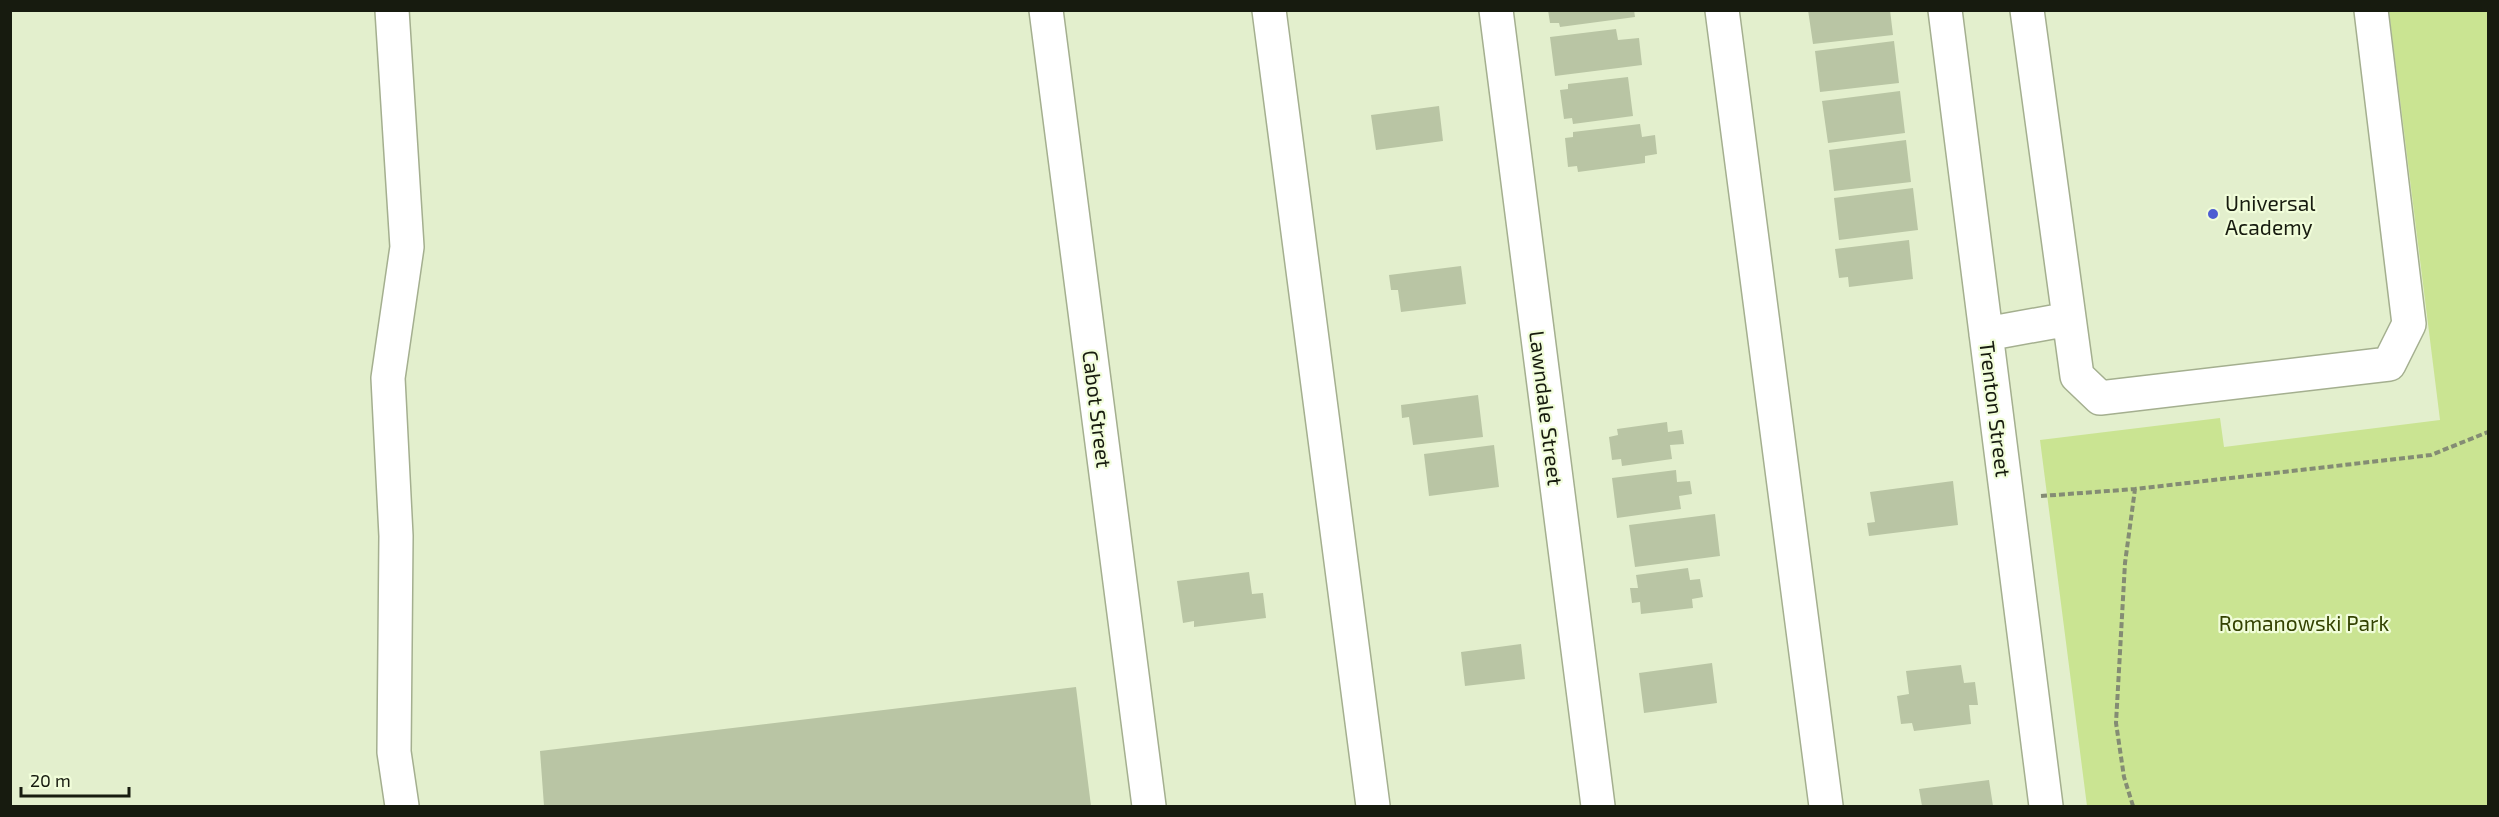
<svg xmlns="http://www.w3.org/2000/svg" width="2499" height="817" font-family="'Exo 2',sans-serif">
<rect width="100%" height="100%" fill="#e3efcd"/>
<path fill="#cae492" d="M2389 11H2488V806H2087L2040 440 2220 418 2224 447 2440 420Z"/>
<path fill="#b9c5a4" d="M1548 10H1634L1635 17 1560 27 1559 23H1550Z
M1808 10H1890L1893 35 1813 44Z
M1616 29 1618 40 1639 38 1642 65 1555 76 1550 37Z
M1894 41 1899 83 1820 92 1815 51Z
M1628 77 1633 116 1573 124 1572 118 1564 119 1560 90 1568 89V84Z
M1900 91 1905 133 1828 143 1822 101Z
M1439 106 1443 141 1376 150 1371 115Z
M1640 124 1642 137 1655 135 1657 154 1645 156V163L1578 172 1577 166 1568 167 1565 138 1573 137V132Z
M1906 140 1911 182 1834 191 1829 150Z
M1913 188 1918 230 1839 240 1834 198Z
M1909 240 1913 279 1849 287 1848 277 1839 278 1835 249Z
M1461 266 1466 304 1401 312 1398 290H1391L1389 275Z
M1478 395 1483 437 1413 445 1409 417 1402 418 1401 405Z
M1667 422 1668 432 1682 430 1684 444 1670 445 1672 459 1622 466 1621 459 1612 460 1609 437 1618 435 1617 429Z
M1494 445 1499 487 1429 496 1424 454Z
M1676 470 1677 482 1690 481 1692 494 1679 496 1681 509 1617 518 1612 478Z
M1953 481 1958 525 1869 536 1867 523 1875 522 1870 492Z
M1715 514 1720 556 1635 567 1629 525Z
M1688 568 1690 580 1700 579 1703 597 1692 599 1693 608 1641 614 1640 602 1632 603 1630 588H1638L1636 575Z
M1249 572 1252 594 1263 593 1266 618 1194 627V621L1183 623 1177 581Z
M1521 644 1525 679 1465 686 1461 652Z
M1712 663 1717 703 1644 713 1639 673Z
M1961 665 1964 683 1975 682 1978 705H1969L1971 724 1914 731 1912 723 1901 724 1897 696 1909 694 1906 671Z
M1076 687 1091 806H544L540 751Z
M1989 780 1993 806H1922L1919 789Z"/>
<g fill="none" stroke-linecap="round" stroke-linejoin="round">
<g stroke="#a4af8f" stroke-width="36">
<path id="minor" d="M392 10 407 247 388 378 396 536 394 752 402 806
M1046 10 1149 806
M1269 10 1373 806
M1496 10 1598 806
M1722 10 1826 806
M1945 10 2046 806
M2027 10 2077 376 2100 398 2389 364 2409 324 2371 10
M1986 334 2069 319"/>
</g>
<path stroke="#848c74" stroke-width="4" stroke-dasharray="6 3" stroke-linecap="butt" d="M2041 496 2135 489 2431 455 2488 432
M2133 806 2124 777 2116 723 2125 563 2135 489"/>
<use href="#minor" stroke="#fff" stroke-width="33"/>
</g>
<circle fill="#4d5dd2" stroke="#f1fdda" stroke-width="2" cx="2213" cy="214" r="6"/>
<g text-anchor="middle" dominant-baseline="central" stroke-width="4.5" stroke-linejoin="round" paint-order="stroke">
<g font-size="21" fill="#171b0f" stroke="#f1fdda" text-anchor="start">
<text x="2225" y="202">Universal<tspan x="2225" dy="24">Academy</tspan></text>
</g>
<g font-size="21" fill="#171b0f" stroke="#f1fdda">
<text transform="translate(1547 408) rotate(83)">Lawndale Street</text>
<text transform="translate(1098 409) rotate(83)">Cabot Street</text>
<text transform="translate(1996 409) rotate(83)">Trenton Street</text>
</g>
<g font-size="21" fill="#334201" stroke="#f1fdda">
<text x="2304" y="622">Romanowski Park</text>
</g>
</g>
<rect width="2499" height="817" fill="none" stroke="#171b0f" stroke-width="24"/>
<path d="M21 787v9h108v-9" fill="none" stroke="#171b0f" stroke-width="3"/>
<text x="30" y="787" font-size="18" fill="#171b0f" stroke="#f1fdda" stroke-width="4.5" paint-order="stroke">20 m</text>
</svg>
